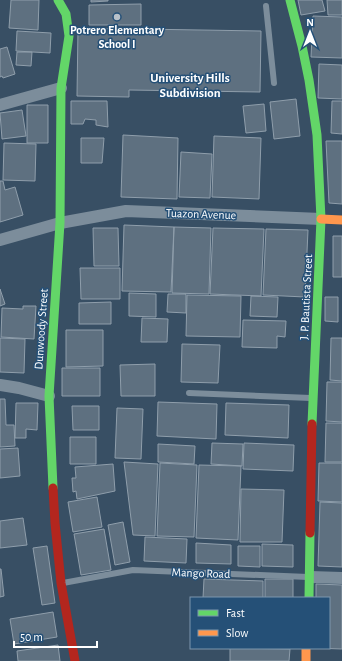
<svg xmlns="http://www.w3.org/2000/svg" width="342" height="661" font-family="'Alegreya Sans',sans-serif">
<rect width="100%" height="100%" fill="#384f64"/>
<path fill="#5e7080" stroke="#8f9eab" d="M11 0H39L38 30 9 28Z
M91 0H108V1L91 2Z
M298 0H322L325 11 301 15Z
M327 0H342V15H328Z
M141 4V25H89V5Z
M313 16 342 17V58L311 57Z
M78 28 261 31 260 92 129 90V97L77 96Z
M17 31 51 33 50 53 16 51Z
M7 47 15 74 3 78 2 76 0 77V49Z
M17 52H32L31 66 16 65Z
M319 64 342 65V99L318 98Z
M296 99 300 136 274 139 270 102Z
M71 101H107L108 127 96 125V120L85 119 83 124H71Z
M332 101H342V134L331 133Z
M264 104 266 131 246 133 243 106Z
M27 105H48V143H27Z
M22 110 26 136 2 139 0 113Z
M123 135 178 138 177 199 121 197Z
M214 136 261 138 259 199 212 197Z
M81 138H104L102 163H81Z
M326 141H342V204L329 203Z
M4 143 36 144 35 181 3 180Z
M181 152 212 154 210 198 179 197Z
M0 181H3L5 190 15 187 23 215 0 222Z
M124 225 174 227 171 292 122 291Z
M174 227 211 228 209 294 172 293Z
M93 228H118L119 266H94Z
M213 228 264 229 261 296 210 294Z
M266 229 308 230 305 297 263 295Z
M333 236H342V277H333Z
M80 268H120V299H81Z
M0 289 5 304 0 306Z
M129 293 156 294V317L129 316Z
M168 294H186V313L167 312Z
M187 295 241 296 240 337 186 336Z
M251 296 278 297 277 317 250 316Z
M325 297H338V322L325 321Z
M111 302V324H79V303Z
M23 306H36L34 339 1 337 2 308 23 309Z
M142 318 168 319 167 342H141Z
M243 320 286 321 285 337 277 336V348L242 347Z
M66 330H103V366L66 367Z
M0 338 25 339 24 373 0 372Z
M331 338H342V381L330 380Z
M182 344 220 345 218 383 181 382Z
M155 364V396H121L120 365Z
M62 368H100V396H62Z
M327 382H342V422L326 421Z
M0 399H5L6 425H14L15 446 0 447Z
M158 402 217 404 216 439 157 436Z
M16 403H38L37 430 26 429V438H15Z
M226 403 289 405 288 438 225 435Z
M72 406H99V430H73Z
M117 408 143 409 141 459 115 458Z
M326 423H342V462H325Z
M70 437H96V464H70Z
M212 443 243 444 242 466 211 464Z
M244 443 294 445 293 471 243 469Z
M158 444 195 446 194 464 158 462Z
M18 448 20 476 0 478V449Z
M124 462 158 464 155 536 133 535Z
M160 463 197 465 194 537 157 536Z
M319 463H342V502L318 501Z
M113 464 115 491 77 499 76 491 73 492 72 478H76L75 467Z
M199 465 241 466 238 540 196 538Z
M241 489 284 490 282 542H240Z
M97 497 102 527 73 532 68 502Z
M320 502 342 503V567L318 566Z
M23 518 27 545 0 548V521Z
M123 522 130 562 115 565 108 525Z
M104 529 111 570 81 575 74 534Z
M145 537 187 539 186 563 144 561Z
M196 543 231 545V564L196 563Z
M262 544 293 545V567L262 566Z
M47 546 55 603 42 605 33 548Z
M238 546H260V567L238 566Z
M0 569H1L4 596 0 597Z
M204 579 263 581V598H203Z
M265 579H293V598H265Z
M316 584 342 585V649L314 648H329V598H316Z
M53 612 57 637 14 644 10 619Z
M58 645 60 661H18L17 651Z
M230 648 290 649 289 661H230Z"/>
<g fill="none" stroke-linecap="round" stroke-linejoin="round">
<path stroke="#7c8d9b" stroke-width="6" d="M266 6 274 83
M189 393 311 398
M63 583 133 570 308 577"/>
<path stroke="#7c8d9b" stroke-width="12" d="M0 105 61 88
M0 240 60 223 126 211 321 219
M0 385 19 388 49 396
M310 577 342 578"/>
<path stroke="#63d668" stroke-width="9" d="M290 0 302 46 309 80 317 135 321 219 312 424
M53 488 49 396 60 223 61 88 69 36 66 14 58 0
M309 598 310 533"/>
<path stroke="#ff974d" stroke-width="9" d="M321 219 342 220
M306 648V661"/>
<path stroke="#b3261e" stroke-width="9" d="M53 488 55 523 61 583 75 661
M310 533 312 424"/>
</g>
<circle fill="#b9c1c9" stroke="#255077" stroke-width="1.5" cx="117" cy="17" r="4"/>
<g text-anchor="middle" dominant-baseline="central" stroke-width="3" stroke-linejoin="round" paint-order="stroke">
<g font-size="12" font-weight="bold" fill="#fff" stroke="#255077">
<text x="117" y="30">Potrero Elementary<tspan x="117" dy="14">School I</tspan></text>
</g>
<g font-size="12" fill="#fff" stroke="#255077">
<text transform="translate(201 214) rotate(2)">Tuazon Avenue</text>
<text transform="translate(306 297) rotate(-87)">J. P. Bautista Street</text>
<text transform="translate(41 329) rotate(-86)">Dunwoody Street</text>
<text transform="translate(201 573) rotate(2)">Mango Road</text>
</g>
<g font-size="13" font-weight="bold" fill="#fff" stroke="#255077">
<text x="190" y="78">University Hills<tspan x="190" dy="15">Subdivision</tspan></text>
</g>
</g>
<rect x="190" y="597" width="140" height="52" fill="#255077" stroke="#7c96ad"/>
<rect x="198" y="610" width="20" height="6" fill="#63d668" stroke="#7c96ad"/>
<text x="226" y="617" font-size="12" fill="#ffffff">Fast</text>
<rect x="198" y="630" width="20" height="6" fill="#ff974d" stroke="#7c96ad"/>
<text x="226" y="637" font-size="12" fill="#ffffff">Slow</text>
<g transform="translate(310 32)" stroke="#255077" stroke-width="3" paint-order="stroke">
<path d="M0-3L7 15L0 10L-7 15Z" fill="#ffffff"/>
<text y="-6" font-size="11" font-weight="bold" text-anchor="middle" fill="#ffffff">N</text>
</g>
<path d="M14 641v6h83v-6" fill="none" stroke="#ffffff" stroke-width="2"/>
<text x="20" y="641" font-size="12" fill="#ffffff" stroke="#255077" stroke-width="3" paint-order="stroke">50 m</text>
</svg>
